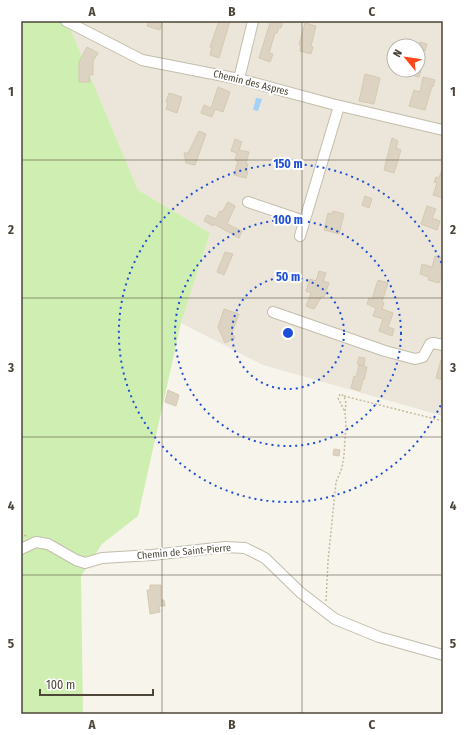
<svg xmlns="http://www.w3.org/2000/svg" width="464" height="735" font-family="'Fira Sans Condensed',sans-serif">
<rect width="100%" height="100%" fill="#f7f4eb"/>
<path fill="#ebe6d9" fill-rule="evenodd" d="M67 21H443V416L263 365 181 323 210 233 138 190ZM394 46H418V70H394Z"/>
<path fill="#cfeeb1" d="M21 21H67L138 190 210 233 181 323 138 516 102 544 81 576 83 714H21Z"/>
<path fill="#a3d1f7" d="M256 98 262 99 258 111 253 110Z"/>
<path fill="#ddd3c2" stroke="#d5c9b2" d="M149 21H162L160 30 147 26Z
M219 21H230L219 58 210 55 212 47H210Z
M266 21H283L281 28 279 27 277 33H275L269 53 273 54 270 62 259 58 270 23Z
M305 23 316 26 311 46 313 47 311 54 300 51 301 45H299Z
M420 42 427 44 425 51 418 49Z
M87 47 98 53 93 61V75H89L90 82H79V62Z
M413 70H421L419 77 411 75Z
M365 74 380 78 374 104 359 101Z
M423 77 435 80 433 87 432 86 425 110 409 106 414 90 420 92Z
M218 87 230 92 223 112 215 109 212 117 201 113 204 105 211 108Z
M169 93 182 97 177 113 166 109 168 103 166 102Z
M199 131 206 134 195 165 186 163 184 153H188Z
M392 138 398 141 396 148 401 150 394 173 384 170Z
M235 139 242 142 239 150 249 152 246 163 248 164 246 171H248L246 178 234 175 238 161 235 160 237 153 231 151Z
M442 170H443V198L433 195 437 183 434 182 436 177 439 178Z
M365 196 372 199 369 208 362 205Z
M228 202 235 206 227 224 242 231 239 238 214 224 213 226 204 221 207 215 216 219 220 211 222 212Z
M427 206 436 209 432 218 440 221 437 230 421 224Z
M333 211 344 214 339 234 324 230 328 213 332 214Z
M225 252 233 254 224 275 217 272Z
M435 256 443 258V272L439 283 428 280 429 277 420 274 422 264 432 267Z
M319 271 326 273 323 281 329 283 324 297 322 296 314 309 306 306 311 293 306 291 310 279 316 281Z
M378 280 388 283 382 302 384 303 382 309 393 313 388 327 394 329 392 336 379 331 383 319 373 316 376 308 367 304 369 298 372 299Z
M224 309 239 314 232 332 235 338 225 343 218 327Z
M359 357 365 358 364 366 357 364Z
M441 360 443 361V380L436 378Z
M359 365 367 367 364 380 363 379 360 391 351 388 354 376 356 377Z
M168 390 179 395 176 406 165 402Z
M334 449 340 450 339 456 333 455Z
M150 585H161V600H164L165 606H159L160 612 150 614 147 590H150Z"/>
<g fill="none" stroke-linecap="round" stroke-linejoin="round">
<g stroke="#c3bdac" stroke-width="12">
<path id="minor" d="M66 21 142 60 239 79 332 104 443 130
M239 79 253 21
M248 202 304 221
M300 236 339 106
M273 312 385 351 415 359 423 357 430 344 433 343 443 345
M21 549 36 542 48 544 76 560 85 563 102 558 152 555 225 547 245 548 265 558 300 592 335 619 379 637 443 655"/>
</g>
<path stroke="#c7ba9c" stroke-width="1.5" stroke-dasharray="2 2" stroke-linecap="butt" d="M344 396 443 421
M21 533 28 537
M326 601 328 561 336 482 342 468 344 455 346 425 345 412 346 403 344 396 340 394 338 398 345 412"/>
<use href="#minor" stroke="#fff" stroke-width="10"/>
</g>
<path fill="none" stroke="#4c4538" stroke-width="1" stroke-opacity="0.55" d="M162 21V714M302 21V714M21 160H443M21 298H443M21 437H443M21 575H443"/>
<g fill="none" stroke="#1d4ed8" stroke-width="2" stroke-dasharray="2 4">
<circle cx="288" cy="333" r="56"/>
<circle cx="288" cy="333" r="113"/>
<path d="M443 400A169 169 0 1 1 443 266"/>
</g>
<g text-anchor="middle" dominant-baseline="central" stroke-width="4" stroke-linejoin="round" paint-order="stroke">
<g font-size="10" fill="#4c4538" stroke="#fff">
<text transform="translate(251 83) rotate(14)">Chemin des Aspres</text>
<text transform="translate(184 552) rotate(-5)">Chemin de Saint-Pierre</text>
</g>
</g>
<circle cx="288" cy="333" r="6" fill="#1d4ed8" stroke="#fff" stroke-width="2"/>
<g font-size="12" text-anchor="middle" font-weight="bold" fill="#1d4ed8" stroke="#fff" stroke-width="4" stroke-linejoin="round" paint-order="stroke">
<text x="288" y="168">150 m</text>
<text x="288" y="224">100 m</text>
<text x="288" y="281">50 m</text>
</g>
<rect width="464" height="735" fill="none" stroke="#ffffff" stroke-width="44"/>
<g transform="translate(406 58) rotate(299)"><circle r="19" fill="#ffffff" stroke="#b7b5af"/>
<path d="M0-3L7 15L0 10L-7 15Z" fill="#ff471a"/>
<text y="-6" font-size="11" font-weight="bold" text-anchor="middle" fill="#4c4538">N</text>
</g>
<path d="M40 689v6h113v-6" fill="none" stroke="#4c4538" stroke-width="2"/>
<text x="46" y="689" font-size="12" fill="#4c4538" stroke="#ffffff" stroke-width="3" paint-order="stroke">100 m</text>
<rect x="22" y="22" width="420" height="691" fill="none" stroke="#4c4538" stroke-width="1.5"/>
<g font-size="13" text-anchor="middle" font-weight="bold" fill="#4c4538">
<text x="92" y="16">A</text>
<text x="232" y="16">B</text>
<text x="372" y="16">C</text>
<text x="11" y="96">1</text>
<text x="453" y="96">1</text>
<text x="11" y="234">2</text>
<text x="453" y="234">2</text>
<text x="11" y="372">3</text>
<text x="453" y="372">3</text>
<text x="11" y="510">4</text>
<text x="453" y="510">4</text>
<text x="11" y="648">5</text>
<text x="453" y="648">5</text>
<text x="92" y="729">A</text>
<text x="232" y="729">B</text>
<text x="372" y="729">C</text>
</g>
</svg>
